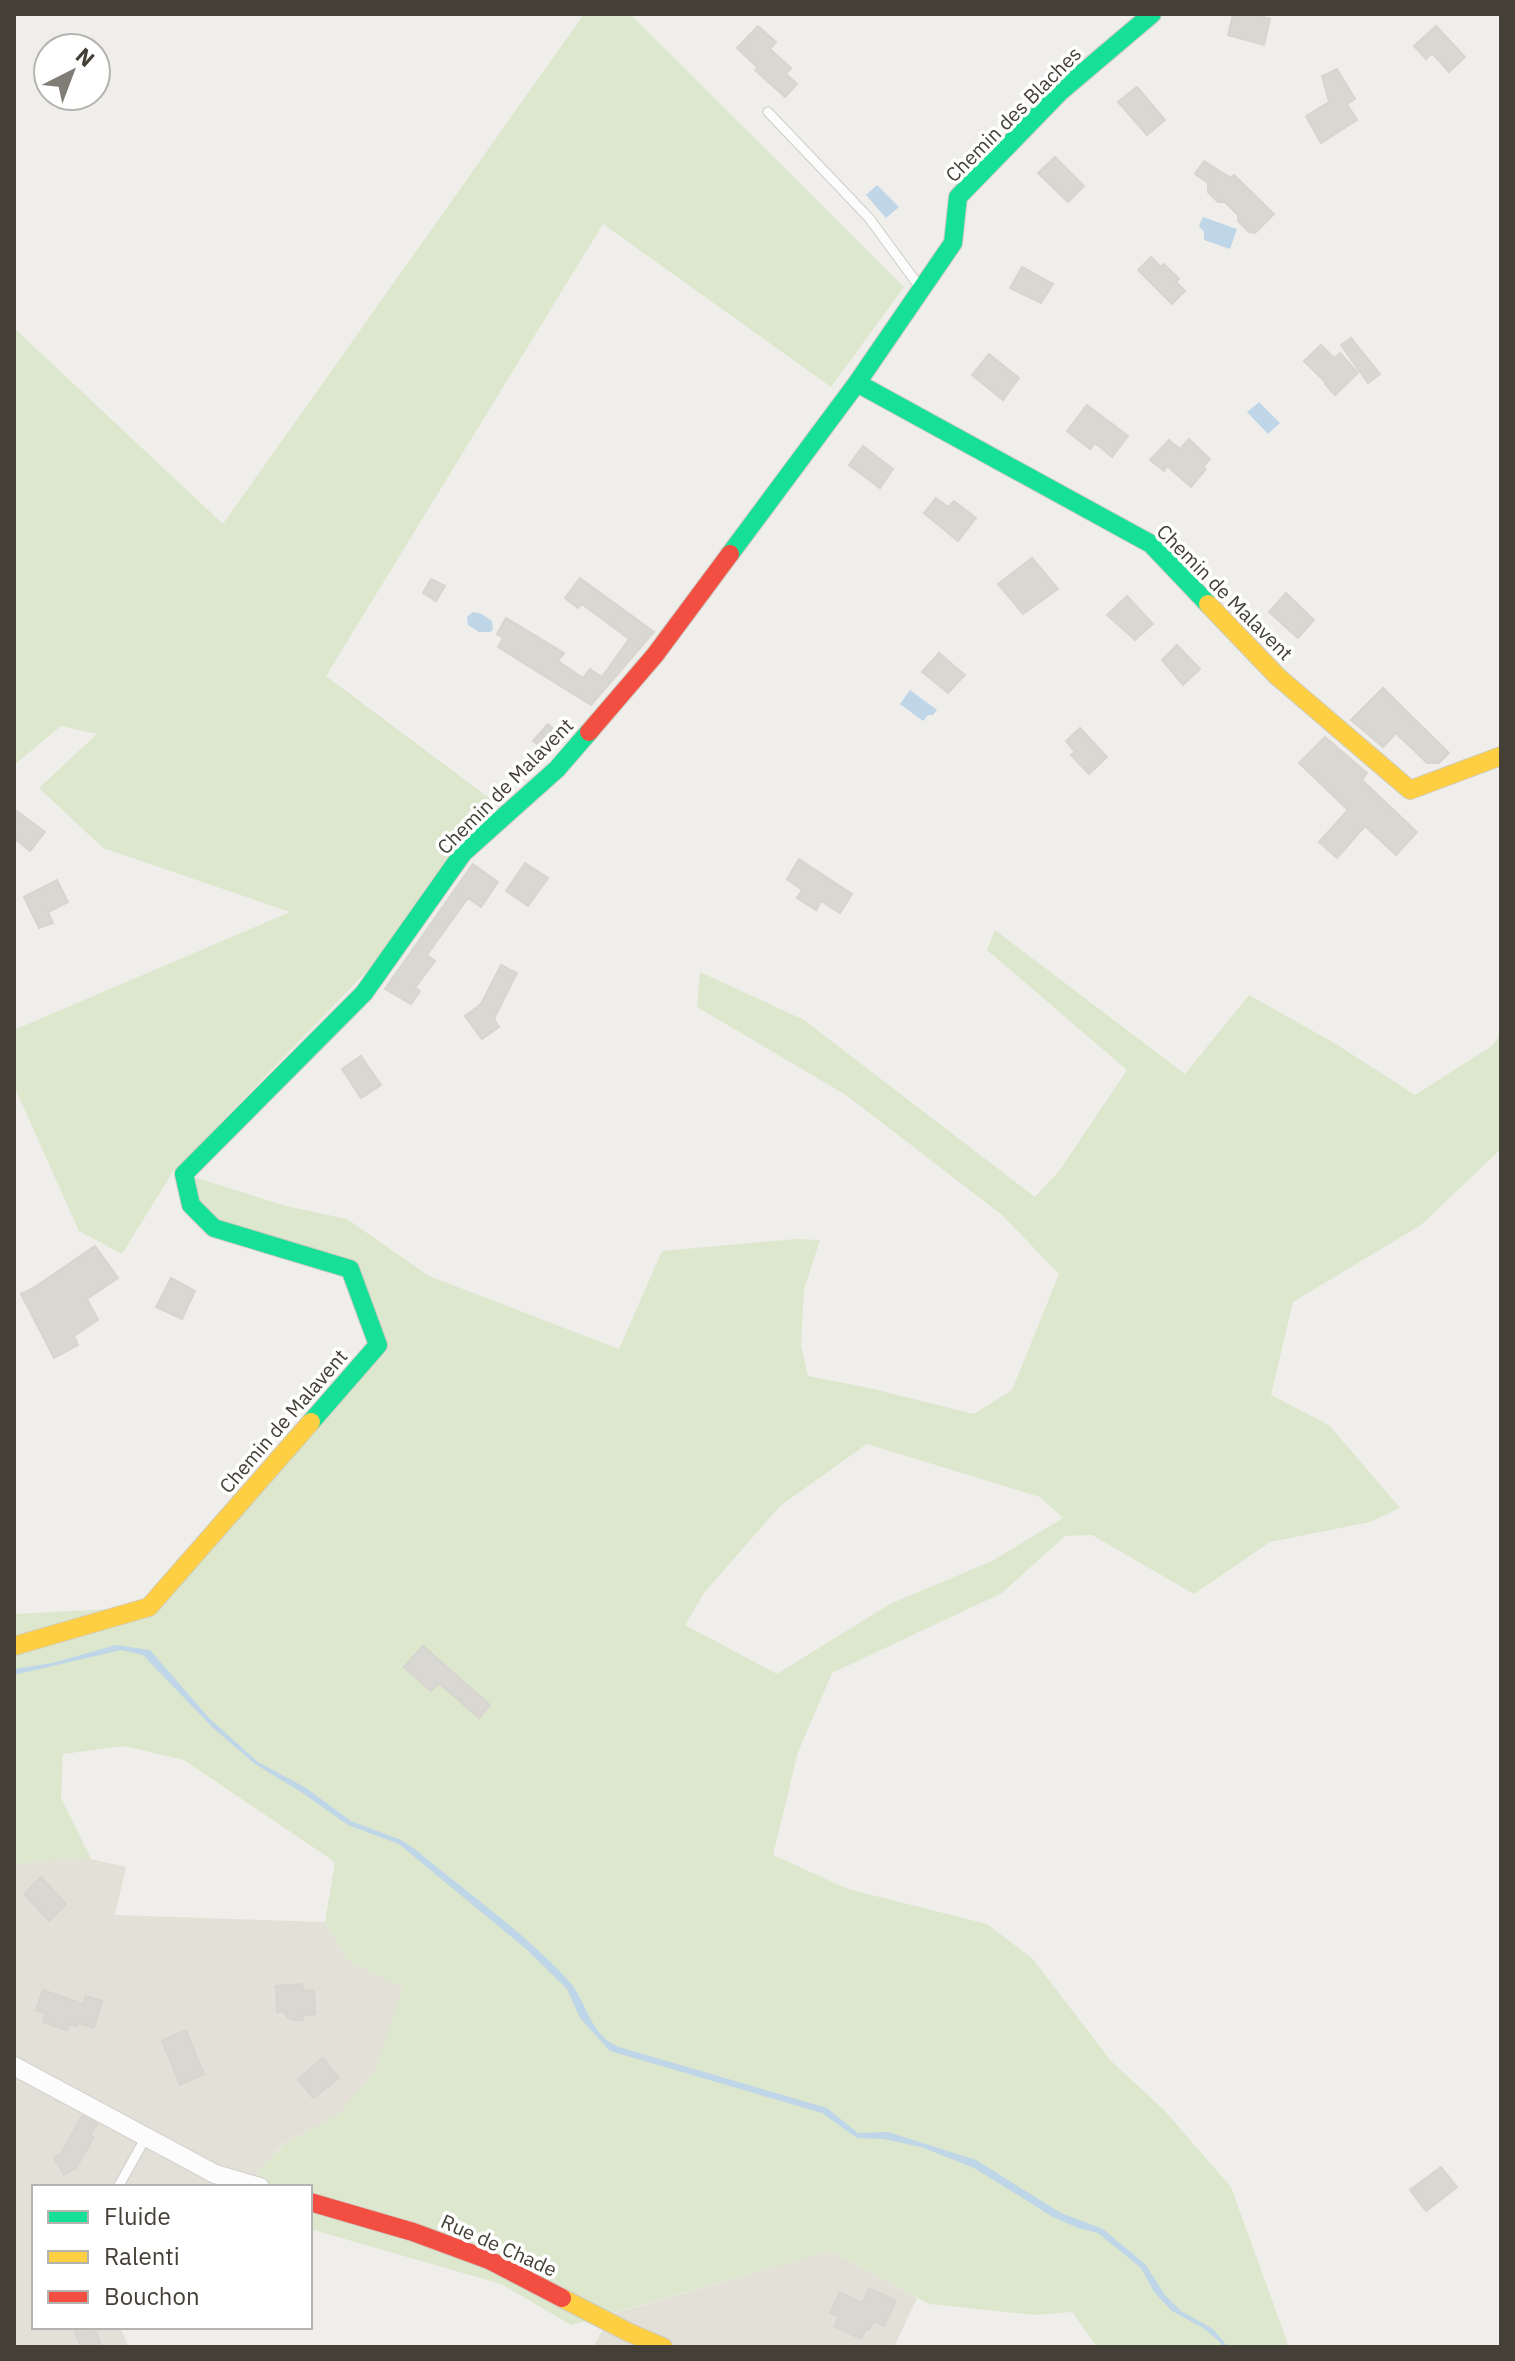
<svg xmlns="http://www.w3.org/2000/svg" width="1515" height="2361" font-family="'IBM Plex Sans',sans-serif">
<rect width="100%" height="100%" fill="#f0eeea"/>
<path fill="#e3e0d8" d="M91 1859 126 1867 115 1915 325 1922 348 1961 404 1988 376 2070 338 2115 283 2144 257 2172 255 2187H34V2327H120L129 2347H14V1865L49 1860Z
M831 2251 917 2298 894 2347H593L612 2314Z"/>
<path fill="#dce7cd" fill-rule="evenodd" d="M584 14H630L904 287 831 387 603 224 326 676 493 801 371 967 172 1173 122 1254 79 1231 14 1086V1030L290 912 103 848 39 788 97 734 61 726 14 765V328L223 524Z
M995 930 1185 1074 1249 995 1336 1044 1415 1095 1492 1046 1501 1034V1149L1421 1225 1293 1302 1271 1395 1329 1425 1400 1508 1370 1522 1270 1542 1194 1594 1092 1535 1065 1536 1002 1593 832 1673 798 1752 773 1855 848 1889 987 1924 1032 1958 1111 2061 1164 2110 1231 2187 1289 2347H1097L1072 2312 1035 2315 929 2304 831 2251 571 2325 501 2284 310 2229V2187H255L257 2172 284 2144 338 2115 376 2070 403 1988 348 1961 325 1922 335 1862 184 1760 124 1746 63 1754 61 1798 91 1859 49 1860 14 1865V1614L149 1607 378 1345 350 1269 214 1228 184 1174 286 1206 347 1219 429 1276 619 1349 662 1251 796 1239 820 1240 804 1290 801 1346 808 1376 869 1388 974 1414 1012 1390 1059 1274 1002 1215 846 1095 697 1007 700 972 804 1020 1035 1197 1060 1170 1127 1070 987 950ZM867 1444 1040 1497 1063 1518 992 1561 890 1604 777 1674 685 1625 704 1593 780 1506Z"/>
<path fill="#bfd6e9" d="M877 185 899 207 886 218 866 195Z
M1203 217 1237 229 1230 249 1204 240V232L1199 226Z
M1259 402 1280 423 1268 434 1247 412Z
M473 612 482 614 492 621 493 629 490 632H479L468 625 467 617Z
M910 690 937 710 933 715H928L923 721 900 704Z
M116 1645 150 1650 209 1718 258 1762 306 1788 351 1821 401 1840 416 1850C465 1891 525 1933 568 1980 588 2002 588 2034 619 2047L827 2108 858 2133 888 2132 976 2160 1061 2213 1103 2229 1145 2264 1165 2295 1181 2311 1213 2329 1228 2347H1222L1220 2342 1203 2328 1172 2311 1154 2292 1141 2268 1098 2233 1078 2228 1053 2217 974 2168 921 2147 884 2139 857 2138 822 2113 610 2051 580 2018 567 1989 526 1949 399 1844 348 1825 301 1792 255 1764 213 1728 143 1655 121 1650 14 1675V1669L52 1663Z"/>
<path fill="#d9d7d2" stroke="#d8d5d0" stroke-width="2" d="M1233 14H1253L1270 19 1264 45 1228 35Z
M758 26 776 42 770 49 791 68 786 74 797 84 785 97 755 70 758 68 737 48Z
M1436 26 1465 57 1449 72 1432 53 1426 59 1414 46Z
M1337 69 1355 99 1347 104 1357 120 1321 143 1306 116 1329 102 1322 76Z
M1137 87 1165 120 1147 135 1118 102Z
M1055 157 1084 186 1068 202 1038 173Z
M1204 161 1231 178 1234 175 1274 214 1255 233 1249 232 1238 221V215L1225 202H1218L1208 192V183L1195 174Z
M1151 257 1161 267 1164 264 1179 279 1176 282 1185 291 1172 304 1138 270Z
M1022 267 1053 284 1041 303 1010 288Z
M1351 338 1380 374 1368 383 1341 345Z
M1321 345 1334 358 1340 353 1358 373 1335 395 1325 384 1326 383 1304 361Z
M989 354 1019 378 1003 400 972 375Z
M1087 405 1128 436 1112 457 1095 443 1090 449 1067 431Z
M1189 439 1210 459 1203 467 1206 469 1191 487 1167 466 1164 471 1150 460 1169 440 1180 449Z
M863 446 893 469 880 488 849 465Z
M936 498 948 507 954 501 976 518 958 541 924 513Z
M1032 558 1058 589 1023 614 998 584Z
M580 578 654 632 591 705 498 647 503 638 497 634 506 618 564 653 558 661 583 678 590 669 602 677 629 639 582 604 578 608 565 598Z
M431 579 445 586 436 601 423 593Z
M1286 593 1314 620 1298 638 1269 612Z
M1127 596 1153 624 1135 640 1107 615Z
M1177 645 1200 669 1183 685 1162 660Z
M939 653 965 675 948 693 922 672Z
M1383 688 1449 753 1439 763H1427L1396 733 1383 747 1351 720Z
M548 724 562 737 547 753 533 741Z
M1080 728 1107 757 1089 774 1071 755 1075 752 1066 741Z
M1325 737 1367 773 1362 780 1417 832 1396 855 1365 826 1337 858 1319 842 1348 810 1299 763Z
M14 809 45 832 30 851 14 838Z
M799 859 852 894 840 913 821 901 816 910 797 898 802 890 787 879Z
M525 863 548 878 528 906 506 891Z
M473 864 498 882 481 907 468 898 427 955 435 961 415 988 420 991 411 1004 385 989Z
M57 880 68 902 48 912 53 923 39 928 24 897Z
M501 965 517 973 494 1019 499 1027 482 1039 465 1016 481 1004Z
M361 1056 381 1085 361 1098 342 1069Z
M95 1246 118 1278 87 1299 98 1320 74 1336 78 1345 54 1358 21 1294 35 1287Z
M171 1278 195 1291 182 1319 156 1307Z
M423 1646 490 1705 479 1718 439 1683 431 1691 404 1667Z
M41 1877 66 1904 49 1921 24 1894Z
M302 1984 303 1991 314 1990 315 2014 302 2016 303 2020H293L287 2017 283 2011 277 2012 276 1986Z
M43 1990 83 2004 86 1996 102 2001 94 2028 78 2023 77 2027 70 2024 67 2030 43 2022 46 2013 36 2010Z
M186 2030 204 2074 180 2085 162 2041Z
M323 2058 339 2078 313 2098 298 2079Z
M82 2116 97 2124 90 2135 94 2137 76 2168 64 2175 54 2158 61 2154Z
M1441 2167 1457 2187 1426 2211 1410 2190Z
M869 2288 896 2301 884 2326 874 2321 869 2330 866 2329 861 2339 834 2326 839 2317 830 2313 840 2292 862 2303Z
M73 2327H94L102 2347H81Z"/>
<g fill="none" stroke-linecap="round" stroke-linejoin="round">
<g stroke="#cdccc8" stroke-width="11">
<path id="lane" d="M768 112 869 218 919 286
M118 2187 146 2137"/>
</g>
<g stroke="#cdccc8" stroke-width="20">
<path id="street" d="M14 2066 215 2174 260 2187"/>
</g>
<g stroke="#cecbc2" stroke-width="20">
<path id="fast" d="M857 383 953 243 958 197 1060 92 1152 14
M730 554 857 383 1151 544 1208 604
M311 1422 378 1345 350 1269 214 1228 191 1205 184 1174 364 993 463 853 557 769 589 732"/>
</g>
<g stroke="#cecbc2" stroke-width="20">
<path id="slow" d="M1208 604 1277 676 1410 790 1501 756
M14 1646 149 1607 311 1422
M562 2298 628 2332 663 2347"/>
</g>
<g stroke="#cecbc2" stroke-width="20">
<path id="jam" d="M589 732 655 655 730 554
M310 2202 413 2232 489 2260 562 2298"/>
</g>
<use href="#lane" stroke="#fdfcfc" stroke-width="9"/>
<use href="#street" stroke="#fdfcfc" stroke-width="18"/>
<use href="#fast" stroke="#16e098" stroke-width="18"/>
<use href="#slow" stroke="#ffcf43" stroke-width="18"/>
<use href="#jam" stroke="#f24e42" stroke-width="18"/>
</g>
<g text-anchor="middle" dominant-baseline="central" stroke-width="7" stroke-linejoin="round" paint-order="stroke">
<g font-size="20" fill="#444037" stroke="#fff">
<text transform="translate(1013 114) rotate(-45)">Chemin des Blaches</text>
<text transform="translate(1225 592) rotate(45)">Chemin de Malavent</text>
<text transform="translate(505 786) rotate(-45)">Chemin de Malavent</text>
<text transform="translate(283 1421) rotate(-49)">Chemin de Malavent</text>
<text transform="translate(499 2245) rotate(24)">Rue de Chade</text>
</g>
</g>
<rect width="1515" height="2361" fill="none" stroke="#444037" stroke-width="32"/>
<rect x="32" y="2185" width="280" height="144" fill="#ffffff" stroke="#b4b3af" stroke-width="2"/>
<rect x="48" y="2211" width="40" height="12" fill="#16e098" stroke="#b4b3af" stroke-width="2"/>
<text x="104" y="2225" font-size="24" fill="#444037">Fluide</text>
<rect x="48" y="2251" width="40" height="12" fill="#ffcf43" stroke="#b4b3af" stroke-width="2"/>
<text x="104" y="2265" font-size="24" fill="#444037">Ralenti</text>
<rect x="48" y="2291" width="40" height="12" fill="#f24e42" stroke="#b4b3af" stroke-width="2"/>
<text x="104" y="2305" font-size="24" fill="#444037">Bouchon</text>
<g transform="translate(72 72) rotate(42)"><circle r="38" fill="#ffffff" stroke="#b4b3af" stroke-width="2"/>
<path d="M0-6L14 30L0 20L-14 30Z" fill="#807d76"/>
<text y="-12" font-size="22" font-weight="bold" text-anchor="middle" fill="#444037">N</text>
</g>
</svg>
